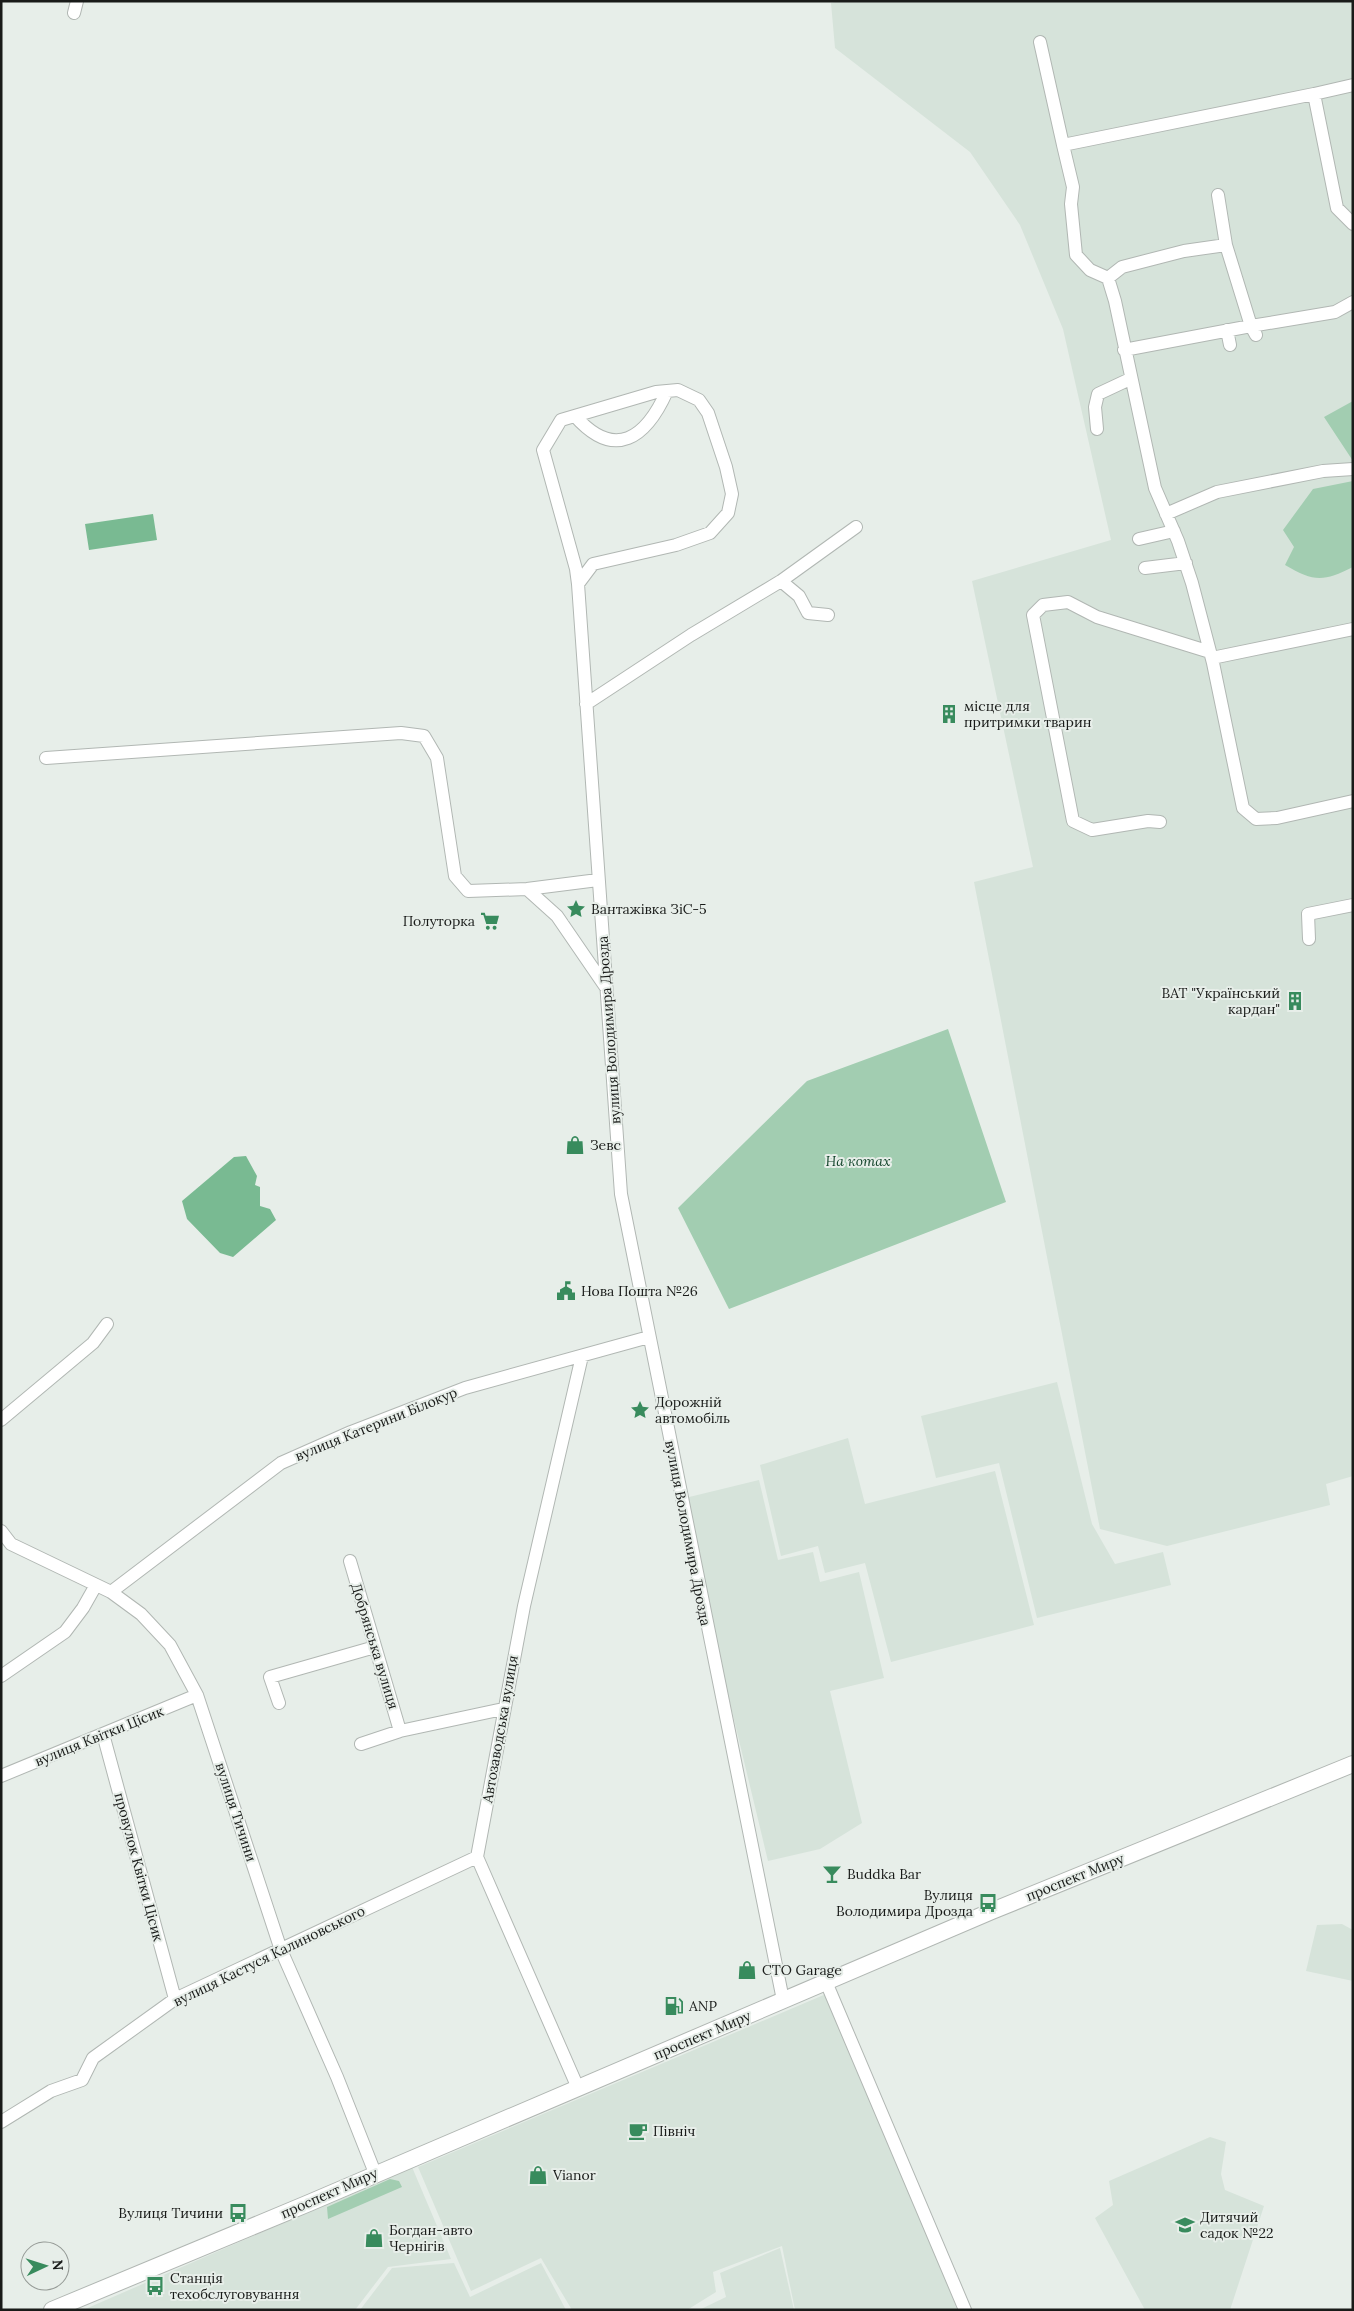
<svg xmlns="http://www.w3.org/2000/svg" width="1354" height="2311" font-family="Lora,serif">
<rect width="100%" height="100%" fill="#e7eee9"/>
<path fill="#d6e3da" d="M840 1H1353V1476L1326 1484 1330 1505 1167 1546 1100 1529 974 882 1033 867 972 581 1111 540 1063 329 1020 225 970 152 835 48 831 3Z
M1057 1382 1092 1524 1115 1564 1163 1552 1171 1585 1037 1618 999 1463 936 1478 921 1416Z
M848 1438 865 1504 995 1471 1034 1625 891 1662 865 1563 825 1573 818 1546 781 1556 760 1465Z
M759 1480 778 1560 813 1552 820 1582 859 1572 884 1678 830 1691 862 1823 820 1849 768 1861 681 1499Z
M1342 1924 1353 1930V1981L1306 1971 1317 1925Z
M826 1994 934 2246 957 2310H795L782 2246 713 2272 716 2292 687 2310H572L541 2258 471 2291 418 2167Z
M1210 2137 1226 2142 1221 2174 1225 2190 1264 2206 1230 2310H1145L1095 2218 1113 2205 1109 2181Z
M412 2167 451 2259 388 2267 355 2310H83Z
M780 2248 794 2310H699L726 2297 720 2273Z
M454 2263 470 2297 541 2263 566 2310H360L392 2268Z"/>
<path fill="#a2cdb1" d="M1353 401V461L1324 417Z
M1353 481V567C1323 582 1314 582 1285 565L1294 547 1283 530 1313 489Z
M948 1029 1006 1202 729 1309 678 1208 807 1081Z
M390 2179 399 2181 402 2187 328 2219 327 2207Z"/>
<path fill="#79ba92" d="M153 514 157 540 89 550 85 524Z
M246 1156 257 1176 255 1185 260 1187V1206L270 1209 276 1220 233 1257 220 1253 187 1219 182 1201 234 1157Z"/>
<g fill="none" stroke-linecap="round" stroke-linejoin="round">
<g stroke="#b1b7b3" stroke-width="14">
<path id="minor" d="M74 13 77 1
M1040 42 1063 145 1314 94
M1353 85 1314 94 1337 208 1353 224
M1063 145 1073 187 1071 204 1076 255 1090 270 1108 278 1115 301 1155 488 1178 541 1192 583 1213 663 1243 808 1256 819 1277 818 1353 801
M1218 195 1226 245 1251 326 1335 312 1353 302
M1108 278 1122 267 1184 251 1226 245
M1227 330 1230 345
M1124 350 1251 326 1256 335
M575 416C615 461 646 438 667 391
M1097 429 1095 407 1098 394 1130 379
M1166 514 1217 492 1323 471 1353 469
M1139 539 1174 531
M1145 568 1186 563
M781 581 799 596 808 613 828 615
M578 584 593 564 676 545 710 533 728 513 732 494 726 467 708 413 699 400 678 390 656 392 561 420 543 450 576 569 578 584 621 1194 783 2000
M1212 658 1353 629
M586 704 691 635 781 581 856 527
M46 758 401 733 424 736 437 758 455 876 468 891 527 889 598 880
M1160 822 1148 821 1092 830 1073 821 1033 615 1043 605 1068 602 1097 617 1210 652
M527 889 557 916 605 986
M1309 939 1308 914 1353 905
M1 1420 93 1343 107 1324
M1 1531 11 1544 111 1592 141 1614 170 1645 197 1695 281 1950 337 2077 375 2173
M350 1561 400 1731
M111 1592 281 1463 351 1432 465 1388 649 1337
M1 1676 65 1632 83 1608 96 1585
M279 1703 270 1677 375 1647
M103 1734 175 1999
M361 1744 400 1731 503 1709
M1 1776 197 1695
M826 1982 965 2310
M578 2088 477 1857 524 1606 582 1356
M1 2122 51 2091 82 2080 93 2058 175 1999 477 1857"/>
</g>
<g stroke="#b1b7b3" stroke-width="18">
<path id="major" d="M52 2310 309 2203 992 1911 1353 1764"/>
</g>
<use href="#minor" stroke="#fff" stroke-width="12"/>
<use href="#major" stroke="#fff" stroke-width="16"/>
</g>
<defs>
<g id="building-bare" transform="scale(1.5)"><path d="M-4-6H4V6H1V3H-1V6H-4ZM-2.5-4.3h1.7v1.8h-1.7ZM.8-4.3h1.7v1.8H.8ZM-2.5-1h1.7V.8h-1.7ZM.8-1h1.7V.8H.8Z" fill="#388b5d" stroke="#e7eee9" stroke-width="2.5" paint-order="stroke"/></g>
<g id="sight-bare" transform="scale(1.5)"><path d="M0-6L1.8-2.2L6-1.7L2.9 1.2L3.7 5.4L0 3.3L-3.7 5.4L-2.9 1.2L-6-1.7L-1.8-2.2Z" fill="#388b5d" stroke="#e7eee9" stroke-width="2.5" paint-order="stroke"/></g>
<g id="supermarket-bare" transform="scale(1.5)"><path d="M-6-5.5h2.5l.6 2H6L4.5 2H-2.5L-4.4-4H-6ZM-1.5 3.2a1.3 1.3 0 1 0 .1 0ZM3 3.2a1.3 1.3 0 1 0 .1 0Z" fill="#388b5d" stroke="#e7eee9" stroke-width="2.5" paint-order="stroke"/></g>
<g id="shop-bare" transform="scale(1.5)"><path d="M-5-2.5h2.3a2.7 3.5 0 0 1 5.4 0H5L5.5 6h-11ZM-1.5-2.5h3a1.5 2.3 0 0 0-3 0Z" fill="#388b5d" stroke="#e7eee9" stroke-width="2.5" paint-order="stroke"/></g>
<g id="civic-bare" transform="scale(1.5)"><path d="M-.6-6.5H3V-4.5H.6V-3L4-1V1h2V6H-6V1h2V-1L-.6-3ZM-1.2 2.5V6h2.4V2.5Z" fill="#388b5d" stroke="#e7eee9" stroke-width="2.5" paint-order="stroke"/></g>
<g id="bar-bare" transform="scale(1.5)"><path d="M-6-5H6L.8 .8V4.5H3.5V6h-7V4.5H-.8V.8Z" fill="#388b5d" stroke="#e7eee9" stroke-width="2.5" paint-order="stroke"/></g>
<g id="bus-bare" transform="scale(1.5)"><path d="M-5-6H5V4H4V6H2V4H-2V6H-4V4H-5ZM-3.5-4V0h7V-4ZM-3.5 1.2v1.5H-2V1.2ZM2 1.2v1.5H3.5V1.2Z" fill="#388b5d" stroke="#e7eee9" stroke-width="2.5" paint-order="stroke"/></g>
<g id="fuel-bare" transform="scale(1.5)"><path d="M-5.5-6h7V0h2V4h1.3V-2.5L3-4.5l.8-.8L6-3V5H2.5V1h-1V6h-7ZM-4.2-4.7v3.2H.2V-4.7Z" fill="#388b5d" stroke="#e7eee9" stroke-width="2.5" paint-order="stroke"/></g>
<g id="cafe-bare" transform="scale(1.5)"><path d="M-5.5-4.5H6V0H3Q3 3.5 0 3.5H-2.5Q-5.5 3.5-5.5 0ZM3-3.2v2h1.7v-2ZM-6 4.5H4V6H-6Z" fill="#388b5d" stroke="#e7eee9" stroke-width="2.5" paint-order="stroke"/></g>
<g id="school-bare" transform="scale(1.5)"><path d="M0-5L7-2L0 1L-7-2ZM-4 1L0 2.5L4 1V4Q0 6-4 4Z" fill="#388b5d" stroke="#e7eee9" stroke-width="2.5" paint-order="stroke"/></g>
</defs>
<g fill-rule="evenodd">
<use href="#building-bare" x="949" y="714"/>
<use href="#sight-bare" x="576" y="909"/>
<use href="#supermarket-bare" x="490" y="921"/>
<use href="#building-bare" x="1295" y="1001"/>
<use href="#shop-bare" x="575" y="1145"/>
<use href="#civic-bare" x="566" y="1291"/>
<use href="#sight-bare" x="640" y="1410"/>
<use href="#bar-bare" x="832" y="1874"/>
<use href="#bus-bare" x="988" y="1903"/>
<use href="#shop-bare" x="747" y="1970"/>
<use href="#fuel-bare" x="674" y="2006"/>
<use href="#cafe-bare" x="638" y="2131"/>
<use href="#shop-bare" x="538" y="2175"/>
<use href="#bus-bare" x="238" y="2213"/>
<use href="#school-bare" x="1185" y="2225"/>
<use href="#shop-bare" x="374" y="2238"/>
<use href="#bus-bare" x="155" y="2286"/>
</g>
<g text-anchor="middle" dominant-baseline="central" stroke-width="4" stroke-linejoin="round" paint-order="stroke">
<g font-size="14" fill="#191b19" stroke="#e7eee9" text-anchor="start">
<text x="964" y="706">місце для<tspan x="964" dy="16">притримки тварин</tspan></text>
<text x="591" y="909">Вантажівка ЗіС-5</text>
<text x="475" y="921" text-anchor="end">Полуторка</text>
<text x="1280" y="993" text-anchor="end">ВАТ "Український<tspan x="1280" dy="16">кардан"</tspan></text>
<text x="590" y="1145">Зевс</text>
<text x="581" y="1291">Нова Пошта №26</text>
<text x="655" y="1402">Дорожній<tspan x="655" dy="16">автомобіль</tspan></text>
<text x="847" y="1874">Buddka Bar</text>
<text x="973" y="1895" text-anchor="end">Вулиця<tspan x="973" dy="16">Володимира Дрозда</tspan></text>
<text x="762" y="1970">СТО Garage</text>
<text x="689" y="2006">ANP</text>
<text x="653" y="2131">Північ</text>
<text x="553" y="2175">Vianor</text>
<text x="223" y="2213" text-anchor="end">Вулиця Тичини</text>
<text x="1200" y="2217">Дитячий<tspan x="1200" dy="16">садок №22</tspan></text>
<text x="389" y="2230">Богдан-авто<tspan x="389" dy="16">Чернігів</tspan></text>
<text x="170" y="2278">Станція<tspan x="170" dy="16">техобслуговування</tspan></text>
</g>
<g font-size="14" fill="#191b19" stroke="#e7eee9">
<text transform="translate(609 1030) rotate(-94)">вулиця Володимира Дрозда</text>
<text transform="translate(376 1424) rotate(-22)">вулиця Катерини Білокур</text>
<text transform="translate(688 1533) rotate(79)">вулиця Володимира Дрозда</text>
<text transform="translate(375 1646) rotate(73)">Добрянська вулиця</text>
<text transform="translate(500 1729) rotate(-80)">Автозаводська вулиця</text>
<text transform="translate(99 1736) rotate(-22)">вулиця Квітки Цісик</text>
<text transform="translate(236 1812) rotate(72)">вулиця Тичини</text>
<text transform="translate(139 1867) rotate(75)">провулок Квітки Цісик</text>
<text transform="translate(1075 1877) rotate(-22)">проспект Миру</text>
<text transform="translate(269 1956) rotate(-26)">вулиця Кастуся Калиновського</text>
<text transform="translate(702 2035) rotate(-23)">проспект Миру</text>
<text transform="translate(329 2193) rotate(-24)">проспект Миру</text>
</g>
<g font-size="14" font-style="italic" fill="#12442a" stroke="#e7eee9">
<text x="858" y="1161">На котах</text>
</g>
</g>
<rect width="1354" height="2311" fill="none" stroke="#191b19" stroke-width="5"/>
<g transform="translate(45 2266) rotate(86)"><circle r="24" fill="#e7eee9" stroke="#959a96"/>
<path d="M0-4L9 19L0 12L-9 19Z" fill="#388b5d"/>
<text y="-8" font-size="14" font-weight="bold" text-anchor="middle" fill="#191b19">N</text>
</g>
</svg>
